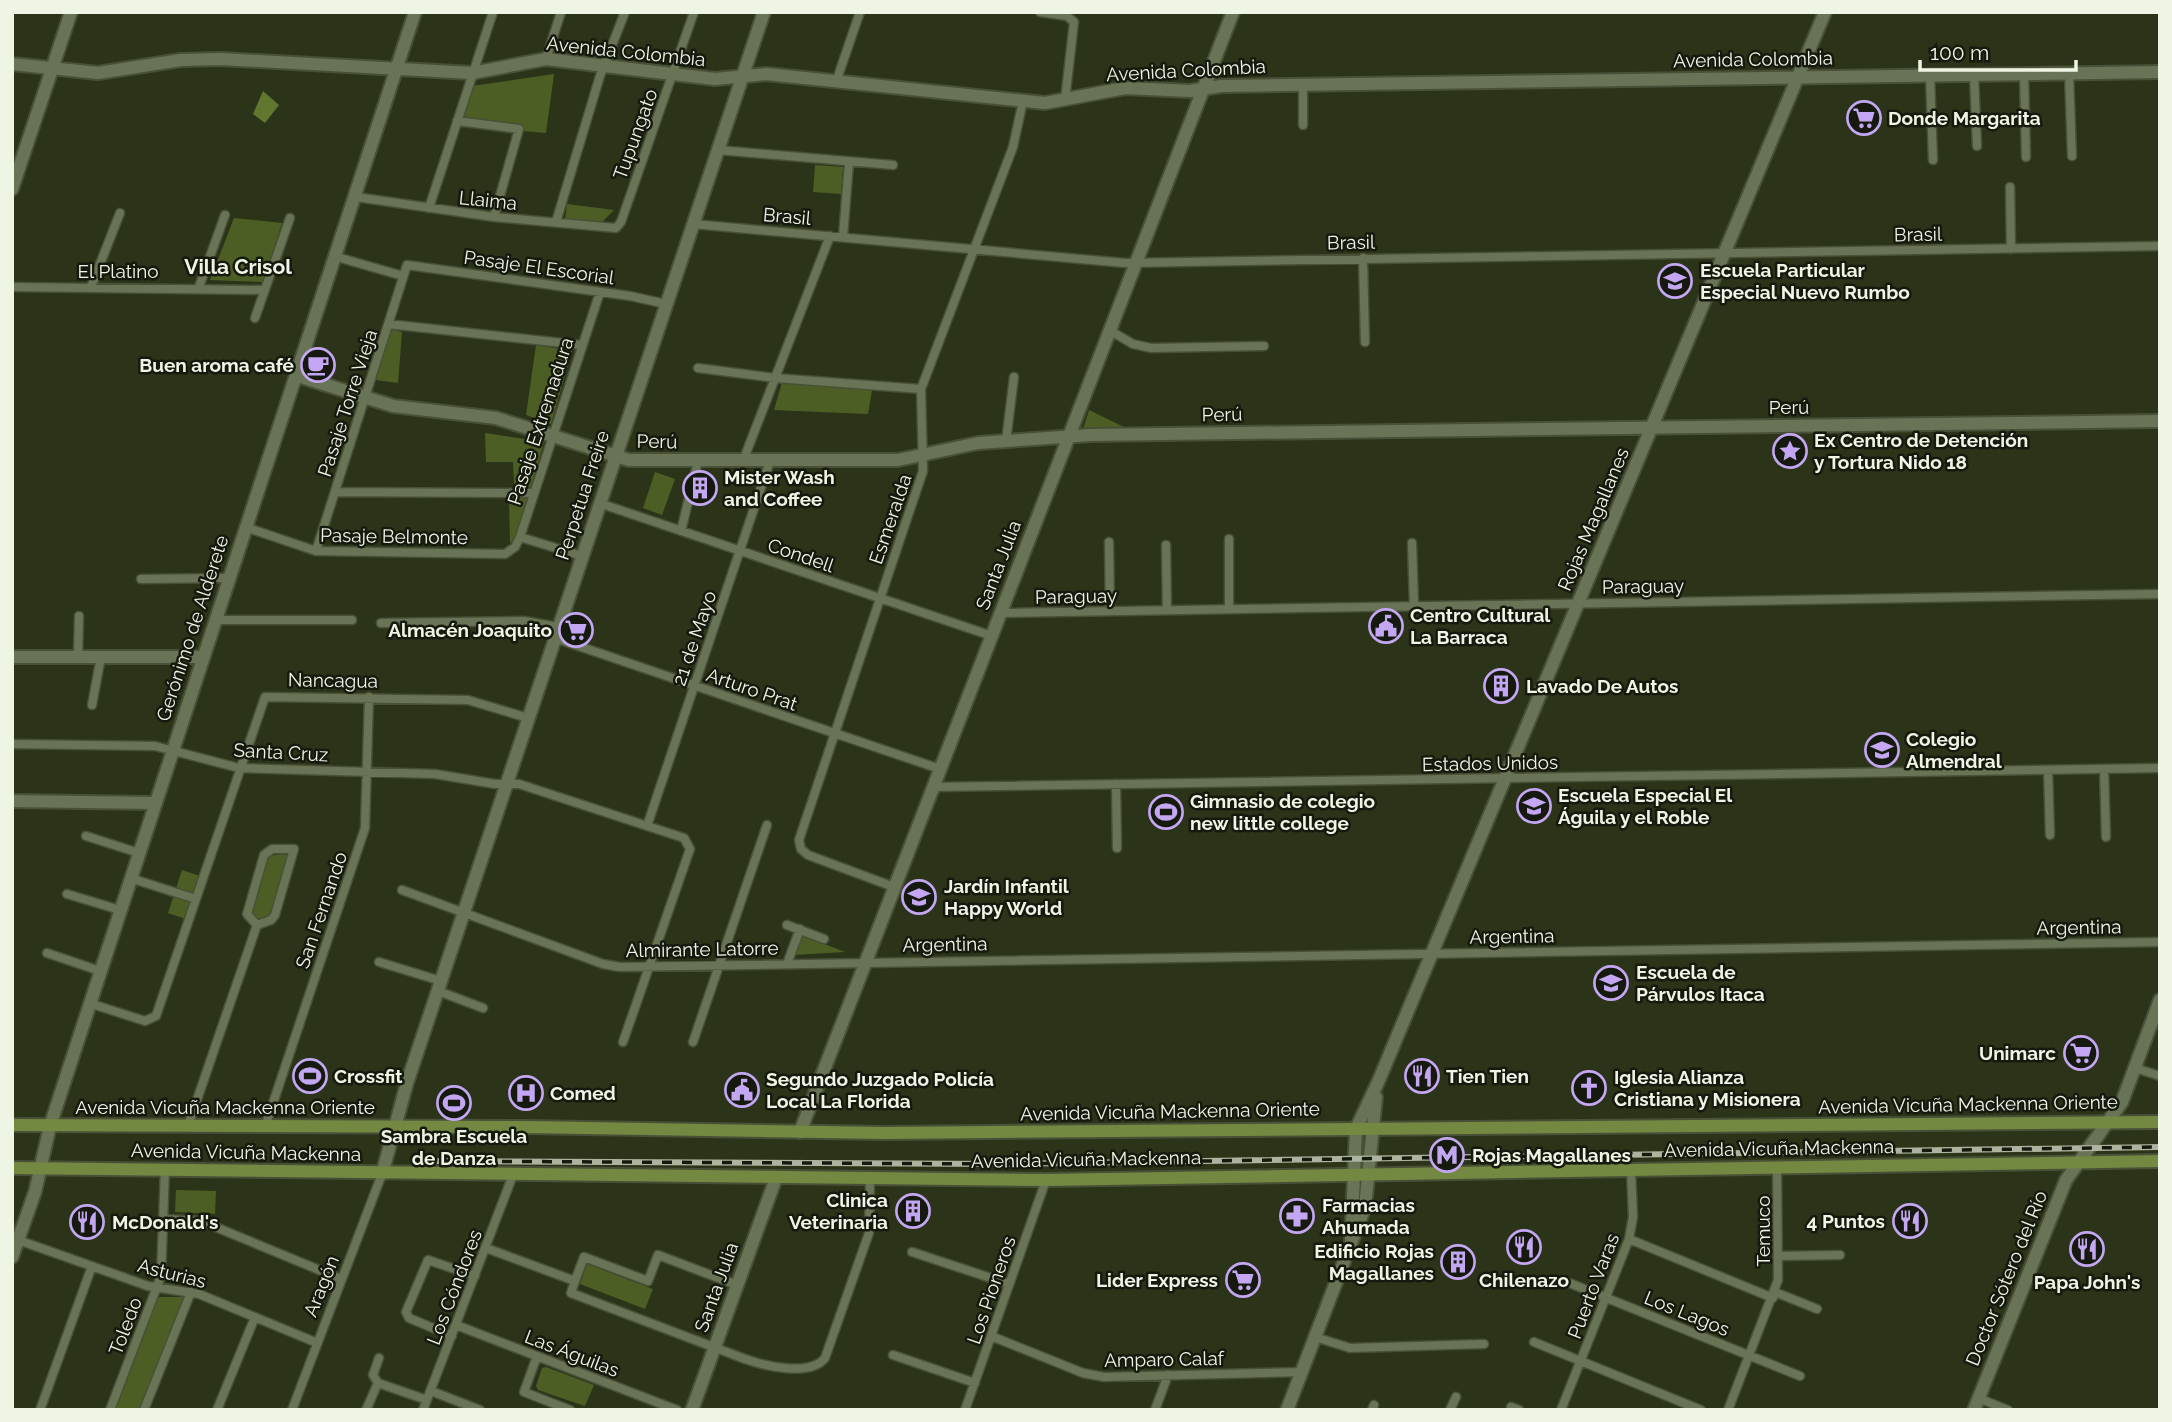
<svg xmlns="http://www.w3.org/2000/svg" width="2172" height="1422" font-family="Raleway,sans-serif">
<rect width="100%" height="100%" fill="#2b3419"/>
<path fill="#4d5e25" d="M554 74 546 133 522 131 523 126 463 118 472 86Z
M815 165 843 167 841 194 813 192Z
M567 204 614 210 600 224 565 220Z
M234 218 282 223 263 282 210 280Z
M391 330 402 332 398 383 376 380Z
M536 345 572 351 551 424 526 415Z
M782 382 872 390 868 414 774 410Z
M1089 410 1126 428 1083 429Z
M485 433 544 442 531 488 514 486 513 462H486Z
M655 472 675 479 662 515 643 508Z
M509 497H529L516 538 510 543Z
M284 854 290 857 270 914 264 919H256L251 912 268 856Z
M182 870 200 876 186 919 168 913Z
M804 936 845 952 793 955 799 938Z
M176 1190 216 1191 215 1214 175 1212Z
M587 1264 653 1289 645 1309 580 1284Z
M158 1297H184L140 1410H114Z
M546 1367 594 1385 585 1406 538 1390 536 1386 542 1368Z"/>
<path fill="#61762f" d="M263 91 279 105 265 123 253 114Z"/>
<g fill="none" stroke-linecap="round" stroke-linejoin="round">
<g stroke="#495038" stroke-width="11">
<path id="street" d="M1040 12 1067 16 1074 22 1065 100
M546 59 561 12
M2024 74 2026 157
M2069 74 2072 156
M1974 75 1977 146
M1930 76 1933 160
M836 82 860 12
M457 121 519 129 494 217
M1303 125V84
M718 150 893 165
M2010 187 2011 249
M356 197 494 217 616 228 621 222 694 12
M429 208 493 12
M556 222 600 76 625 12
M693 224 1125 263 2160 246
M843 237 849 162
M337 257 403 276
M1363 258 1365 342
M12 287 265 290
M91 287 120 213
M199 287 225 215
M255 318 290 218
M388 324 581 345
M1109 330 1133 344 1151 348 1264 346
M698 368 775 378 921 389
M1006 441 1014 377
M743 461 830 236
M335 492 534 493
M599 503 992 636
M245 527 316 551 505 554 515 547 520 537 600 292
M681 531 698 461
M520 537 582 556
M1229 539V609
M1109 542 1110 611
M1412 543 1414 605
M1166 545 1167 610
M316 551 407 265 630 296 666 304
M141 579 229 578
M1001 613 2160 594
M215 620H352
M381 623 524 621 558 627
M555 638 940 769
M78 657 79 616
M92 705 101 657
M12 744 155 746 239 768 435 774 495 784H519L684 838 690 849 623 1042
M2104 769 2106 837
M2048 770 2050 835
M1116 784 1117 848
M933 787 2160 768
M647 826 770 461
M86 836 139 853
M130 878 196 899
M894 887 808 855 801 849 799 840 923 471 921 389 1013 147 1023 101
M402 890 603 964 620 967 2160 942
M67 894 120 910
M787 925 824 939
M47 953 100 971
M379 962 441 981
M787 964 800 929
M438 991 483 1008
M89 1003 145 1021 156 1016 265 697 468 700 528 718
M693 1042 767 825
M2135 1068 2160 1076
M188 1126 257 925 247 914 264 855 272 849H294L275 915 271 920 257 925
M265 1127 365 828 369 697
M163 1219 201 1221 341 1279
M1629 1239 1773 1298
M18 1240 148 1286 199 1294 315 1342
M486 1248 575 1281 571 1293 745 1359C765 1366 810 1377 825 1358L869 1233 870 1179
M912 1252 1009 1284
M1780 1256 1840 1255
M1562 1280 1800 1376
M575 1281 584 1257 648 1281 658 1255 737 1285
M1775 1292 1817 1309
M456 1325 677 1410
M452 1336 409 1318 406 1312 428 1260 475 1276
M991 1336 1083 1373 1104 1377 1302 1372
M1315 1337 1350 1348 1484 1344
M1534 1342 1701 1410
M893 1355 975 1383
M537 1356 524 1392 570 1410
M378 1383 427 1400
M378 1383 373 1375 379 1358
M431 1391 480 1410
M1978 1398 2008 1410
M1511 1407 1519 1410
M40 1410 92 1266
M110 1410 161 1276 165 1169
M144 1410 191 1292
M217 1410 255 1317
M292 1410 382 1174
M366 1410 378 1383
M423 1410 513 1175
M965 1410 1046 1180
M1155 1410 1168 1375
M1372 1410 1374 1405
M1450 1410 1456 1397
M1561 1410 1629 1239 1633 1217 1631 1170
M1728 1410 1778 1280 1777 1168"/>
</g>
<g stroke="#495038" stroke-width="16">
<path id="secondary" d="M12 64 98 73 181 60 221 59 472 73 546 59 715 79 766 74 1045 103 1125 88 1190 91 1221 86 2160 72
M12 189 71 12
M298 376 393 406 496 418 629 460H898L978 443 1090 435 2160 421
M12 657H203
M12 801 155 803
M800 1132 1233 12
M382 1174 407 1083 764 12
M1351 1243 1356 1129 1379 1080 1825 12
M12 1257 35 1192 50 1126 415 12
M692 1410 776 1178
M1287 1410 1365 1207 1376 1097
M1974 1410 2066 1180 2122 1102 2160 1000"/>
</g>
<g stroke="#495038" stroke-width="16">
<path id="primary" d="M12 1125 526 1127 884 1133 2160 1122
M12 1168 1046 1180 2160 1161"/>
</g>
<use href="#street" stroke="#697456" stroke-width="8"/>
<use href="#secondary" stroke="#697456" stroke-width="12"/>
<use href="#primary" stroke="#738841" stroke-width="12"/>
<g stroke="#acb39f" stroke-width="6">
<path id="rail" d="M422 1161 1002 1164 2160 1147"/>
</g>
<use href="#rail" stroke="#161a0e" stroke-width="3.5" stroke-dasharray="10" stroke-linecap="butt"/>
</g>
<defs>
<g id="supermarket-ring" transform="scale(1.75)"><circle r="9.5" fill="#161a0e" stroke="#c3a7f2" stroke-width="1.5"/><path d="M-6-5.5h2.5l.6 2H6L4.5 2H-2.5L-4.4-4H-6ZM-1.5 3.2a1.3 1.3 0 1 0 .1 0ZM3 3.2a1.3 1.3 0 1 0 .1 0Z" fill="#c3a7f2"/></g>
<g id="school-ring" transform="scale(1.75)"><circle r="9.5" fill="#161a0e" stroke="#c3a7f2" stroke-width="1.5"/><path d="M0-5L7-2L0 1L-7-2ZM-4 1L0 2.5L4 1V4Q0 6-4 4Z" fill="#c3a7f2"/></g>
<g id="cafe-ring" transform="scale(1.75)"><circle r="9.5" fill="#161a0e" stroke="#c3a7f2" stroke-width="1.5"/><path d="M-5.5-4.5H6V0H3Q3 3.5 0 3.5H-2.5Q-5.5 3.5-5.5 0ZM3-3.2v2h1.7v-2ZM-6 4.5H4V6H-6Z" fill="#c3a7f2"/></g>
<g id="sight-ring" transform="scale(1.75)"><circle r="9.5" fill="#161a0e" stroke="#c3a7f2" stroke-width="1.5"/><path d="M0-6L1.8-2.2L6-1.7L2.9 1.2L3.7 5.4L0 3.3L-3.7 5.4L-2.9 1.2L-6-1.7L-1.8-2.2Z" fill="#c3a7f2"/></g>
<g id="building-ring" transform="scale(1.75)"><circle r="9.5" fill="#161a0e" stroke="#c3a7f2" stroke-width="1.5"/><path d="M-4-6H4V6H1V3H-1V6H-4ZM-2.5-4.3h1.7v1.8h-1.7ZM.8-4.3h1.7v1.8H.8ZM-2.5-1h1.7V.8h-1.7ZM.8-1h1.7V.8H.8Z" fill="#c3a7f2"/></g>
<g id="civic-ring" transform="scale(1.75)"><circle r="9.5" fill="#161a0e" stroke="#c3a7f2" stroke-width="1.5"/><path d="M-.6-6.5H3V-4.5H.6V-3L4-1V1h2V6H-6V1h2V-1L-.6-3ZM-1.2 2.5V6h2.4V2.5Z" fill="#c3a7f2"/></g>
<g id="stadium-ring" transform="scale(1.75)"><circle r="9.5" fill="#161a0e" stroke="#c3a7f2" stroke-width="1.5"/><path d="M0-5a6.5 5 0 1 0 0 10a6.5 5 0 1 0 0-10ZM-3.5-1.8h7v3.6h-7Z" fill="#c3a7f2"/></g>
<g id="restaurant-ring" transform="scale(1.75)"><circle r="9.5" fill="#161a0e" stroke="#c3a7f2" stroke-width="1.5"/><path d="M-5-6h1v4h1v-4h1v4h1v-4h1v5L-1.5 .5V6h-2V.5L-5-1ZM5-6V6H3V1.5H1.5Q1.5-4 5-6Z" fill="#c3a7f2"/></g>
<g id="church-ring" transform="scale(1.75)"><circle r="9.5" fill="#161a0e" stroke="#c3a7f2" stroke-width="1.5"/><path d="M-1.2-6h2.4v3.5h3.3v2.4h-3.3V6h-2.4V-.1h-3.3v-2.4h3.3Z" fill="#c3a7f2"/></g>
<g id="hospital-ring" transform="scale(1.75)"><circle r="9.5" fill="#161a0e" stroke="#c3a7f2" stroke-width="1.5"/><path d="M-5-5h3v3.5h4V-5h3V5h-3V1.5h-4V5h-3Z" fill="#c3a7f2"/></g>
<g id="metro-ring" transform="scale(1.75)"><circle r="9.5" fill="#161a0e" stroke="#c3a7f2" stroke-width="1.5"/><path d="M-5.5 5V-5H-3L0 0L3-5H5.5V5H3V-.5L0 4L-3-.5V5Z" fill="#c3a7f2"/></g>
<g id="pharmacy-ring" transform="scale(1.75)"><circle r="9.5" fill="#161a0e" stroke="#c3a7f2" stroke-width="1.5"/><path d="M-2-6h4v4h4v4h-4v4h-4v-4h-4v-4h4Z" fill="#c3a7f2"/></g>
</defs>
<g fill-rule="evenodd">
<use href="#supermarket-ring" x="1864" y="118"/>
<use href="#school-ring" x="1675" y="281"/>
<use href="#cafe-ring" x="318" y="365"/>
<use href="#sight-ring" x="1790" y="451"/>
<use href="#building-ring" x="700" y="488"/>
<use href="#civic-ring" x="1386" y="626"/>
<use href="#supermarket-ring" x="576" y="630"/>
<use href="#building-ring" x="1501" y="686"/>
<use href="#school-ring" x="1882" y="750"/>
<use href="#school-ring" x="1534" y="806"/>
<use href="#stadium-ring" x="1166" y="812"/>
<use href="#school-ring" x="919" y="897"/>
<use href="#school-ring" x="1611" y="983"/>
<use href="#supermarket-ring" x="2081" y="1053"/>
<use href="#stadium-ring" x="310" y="1076"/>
<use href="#restaurant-ring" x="1422" y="1076"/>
<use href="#church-ring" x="1589" y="1088"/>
<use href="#civic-ring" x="742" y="1090"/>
<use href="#hospital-ring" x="526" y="1093"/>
<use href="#stadium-ring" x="454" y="1103"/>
<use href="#metro-ring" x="1447" y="1155"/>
<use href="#building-ring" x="913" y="1211"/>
<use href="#pharmacy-ring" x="1297" y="1216"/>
<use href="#restaurant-ring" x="1910" y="1221"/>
<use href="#restaurant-ring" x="87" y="1222"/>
<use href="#restaurant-ring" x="1524" y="1247"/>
<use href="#restaurant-ring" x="2087" y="1249"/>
<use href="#building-ring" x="1458" y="1262"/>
<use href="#supermarket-ring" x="1243" y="1280"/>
</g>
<g text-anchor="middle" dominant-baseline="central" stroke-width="5" stroke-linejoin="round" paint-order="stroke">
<g font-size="19" fill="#eff5e4" stroke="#161a0e">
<text transform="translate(626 51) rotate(6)">Avenida Colombia</text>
<text transform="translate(1753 59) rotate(-1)">Avenida Colombia</text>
<text transform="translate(1186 70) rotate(-3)">Avenida Colombia</text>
<text transform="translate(635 134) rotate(-70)">Tupungato</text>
<text transform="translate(488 200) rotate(6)">Llaima</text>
<text transform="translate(787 216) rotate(5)">Brasil</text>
<text transform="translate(1918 234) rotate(-1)">Brasil</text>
<text transform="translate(1351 242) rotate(-1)">Brasil</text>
<text transform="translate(539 267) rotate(8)">Pasaje El Escorial</text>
<text x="118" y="271">El Platino</text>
<text transform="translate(347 403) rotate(-72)">Pasaje Torre Vieja</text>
<text x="1789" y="407">Perú</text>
<text transform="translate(1222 414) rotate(-1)">Perú</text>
<text transform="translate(540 421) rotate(-72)">Pasaje Extremadura</text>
<text transform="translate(657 441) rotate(1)">Perú</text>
<text transform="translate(582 495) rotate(-72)">Perpetua Freire</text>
<text transform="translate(890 519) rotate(-71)">Esmeralda</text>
<text transform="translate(1593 519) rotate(-67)">Rojas Magallanes</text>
<text transform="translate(394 536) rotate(1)">Pasaje Belmonte</text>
<text transform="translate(801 555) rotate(19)">Condell</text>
<text transform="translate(998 565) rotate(-69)">Santa Julia</text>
<text transform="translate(1643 586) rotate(-1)">Paraguay</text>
<text transform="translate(1076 596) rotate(-1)">Paraguay</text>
<text transform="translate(192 628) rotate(-72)">Gerónimo de Alderete</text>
<text transform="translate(694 638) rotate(-71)">21 de Mayo</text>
<text transform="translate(333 680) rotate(1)">Nancagua</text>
<text transform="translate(752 689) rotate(19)">Arturo Prat</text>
<text transform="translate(281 752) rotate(3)">Santa Cruz</text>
<text transform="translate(1490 763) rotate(-1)">Estados Unidos</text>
<text transform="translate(321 910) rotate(-71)">San Fernando</text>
<text transform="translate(2079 927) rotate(-1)">Argentina</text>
<text transform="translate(1512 936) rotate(-1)">Argentina</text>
<text transform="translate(945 944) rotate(-1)">Argentina</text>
<text transform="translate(702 949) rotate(-1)">Almirante Latorre</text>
<text transform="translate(1968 1104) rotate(-1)">Avenida Vicuña Mackenna Oriente</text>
<text x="225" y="1107">Avenida Vicuña Mackenna Oriente</text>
<text transform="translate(1170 1111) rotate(-1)">Avenida Vicuña Mackenna Oriente</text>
<text transform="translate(1779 1148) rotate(-1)">Avenida Vicuña Mackenna</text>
<text transform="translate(246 1152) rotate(1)">Avenida Vicuña Mackenna</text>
<text transform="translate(1086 1159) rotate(-1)">Avenida Vicuña Mackenna</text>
<text transform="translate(1763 1231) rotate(-90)">Temuco</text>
<text transform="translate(172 1273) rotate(14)">Asturias</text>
<text transform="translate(2006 1278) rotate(-68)">Doctor Sótero del Río</text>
<text transform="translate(321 1286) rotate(-68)">Aragón</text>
<text transform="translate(1593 1286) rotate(-69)">Puerto Varas</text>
<text transform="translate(454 1287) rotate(-69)">Los Cóndores</text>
<text transform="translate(716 1287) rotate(-70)">Santa Julia</text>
<text transform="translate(991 1290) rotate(-71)">Los Pioneros</text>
<text transform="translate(1687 1313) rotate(22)">Los Lagos</text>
<text transform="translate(125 1326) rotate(-69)">Toledo</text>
<text transform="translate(572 1353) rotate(21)">Las Águilas</text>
<text transform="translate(1164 1359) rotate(-1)">Amparo Calaf</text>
</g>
<g font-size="19" font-weight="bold" fill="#eff5e4" stroke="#161a0e" text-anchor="start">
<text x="1888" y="118">Donde Margarita</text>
<text x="1700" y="270">Escuela Particular<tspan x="1700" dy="22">Especial Nuevo Rumbo</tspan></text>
<text x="294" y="365" text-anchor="end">Buen aroma café</text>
<text x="1814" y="440">Ex Centro de Detención<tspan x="1814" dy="22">y Tortura Nido 18</tspan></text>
<text x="724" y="477">Mister Wash<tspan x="724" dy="22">and Coffee</tspan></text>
<text x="1410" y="615">Centro Cultural<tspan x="1410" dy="22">La Barraca</tspan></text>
<text x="552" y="630" text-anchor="end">Almacén Joaquito</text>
<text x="1526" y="686">Lavado De Autos</text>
<text x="1906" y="739">Colegio<tspan x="1906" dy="22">Almendral</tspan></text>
<text x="1558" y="795">Escuela Especial El<tspan x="1558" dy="22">Águila y el Roble</tspan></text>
<text x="1190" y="801">Gimnasio de colegio<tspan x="1190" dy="22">new little college</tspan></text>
<text x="944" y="886">Jardín Infantil<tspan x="944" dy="22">Happy World</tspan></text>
<text x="1636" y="972">Escuela de<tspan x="1636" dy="22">Párvulos Itaca</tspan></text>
<text x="2056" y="1053" text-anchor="end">Unimarc</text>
<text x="334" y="1076">Crossfit</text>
<text x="1446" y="1076">Tien Tien</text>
<text x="1614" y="1077">Iglesia Alianza<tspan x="1614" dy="22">Cristiana y Misionera</tspan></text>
<text x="766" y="1079">Segundo Juzgado Policía<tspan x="766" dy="22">Local La Florida</tspan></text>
<text x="550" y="1093">Comed</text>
<text x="454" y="1136" text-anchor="middle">Sambra Escuela<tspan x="454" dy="22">de Danza</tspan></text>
<text x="1472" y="1155">Rojas Magallanes</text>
<text x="888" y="1200" text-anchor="end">Clinica<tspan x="888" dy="22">Veterinaria</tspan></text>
<text x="1322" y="1205">Farmacias<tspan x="1322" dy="22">Ahumada</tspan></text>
<text x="1885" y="1221" text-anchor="end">4 Puntos</text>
<text x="112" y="1222">McDonald's</text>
<text x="1434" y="1251" text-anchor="end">Edificio Rojas<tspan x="1434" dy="22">Magallanes</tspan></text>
<text x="1218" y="1280" text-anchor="end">Lider Express</text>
<text x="1524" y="1280" text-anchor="middle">Chilenazo</text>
<text x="2087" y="1282" text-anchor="middle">Papa John's</text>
</g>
<g font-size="21" font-weight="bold" fill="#eff5e4" stroke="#161a0e">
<text x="238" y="266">Villa Crisol</text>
</g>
</g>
<rect width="2172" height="1422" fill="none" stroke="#eff5e4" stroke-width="28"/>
<path d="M1920 60v10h156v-10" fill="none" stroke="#eff5e4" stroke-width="3.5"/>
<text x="1930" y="60" font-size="21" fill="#eff5e4" stroke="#161a0e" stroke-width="5" paint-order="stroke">100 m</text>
</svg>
